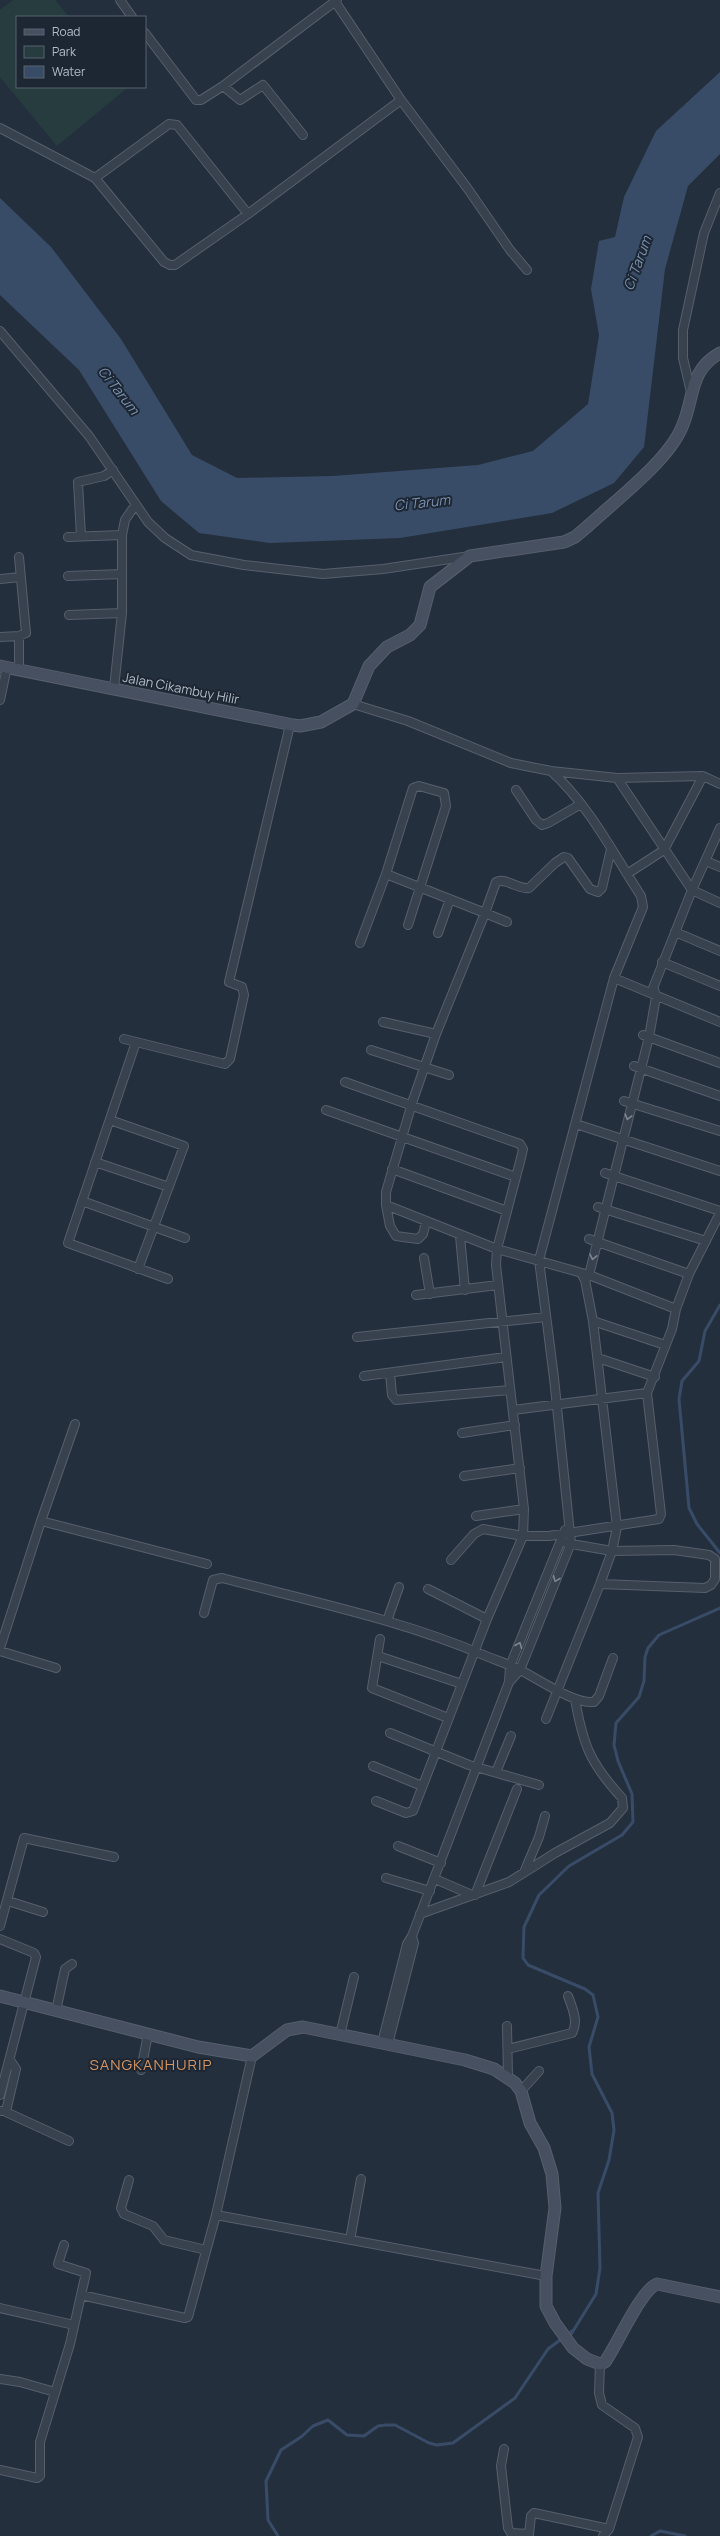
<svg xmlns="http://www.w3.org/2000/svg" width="720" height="2536" font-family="Manrope,sans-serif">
<rect width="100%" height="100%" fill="#242f3e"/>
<path fill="#263c3f" d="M13 0H55L69 17H17V87L127 88 57 146 0 77V10Z"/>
<path fill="#394c67" d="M720 72V154L688 186 665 269 644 447 614 483 552 513 400 538 270 543 199 533 161 501 79 370 0 295V198L51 247 121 339 192 455 237 478 333 476 478 465 533 451 588 404 599 335 591 289 599 241 615 237 624 197 656 131Z"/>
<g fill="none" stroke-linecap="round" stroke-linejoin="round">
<path stroke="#394c67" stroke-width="3" d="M720 1305 705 1331 699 1361 682 1381 679 1399 689 1508 697 1524 720 1553
M278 2536 268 2520 266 2481 281 2450 301 2437 313 2426 328 2420 347 2435 364 2436 378 2426 386 2425H395L429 2443 437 2445 453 2443 515 2398 548 2349 572 2331 570 2336 596 2294 600 2268 598 2193 609 2160 614 2130 612 2113 592 2074 589 2047 598 2017 593 1995 585 1989 528 1965 523 1958 524 1927 539 1895 569 1866 622 1835 633 1822 632 1794 618 1761 614 1745 616 1723 639 1697 644 1681 645 1657 648 1648 659 1635 720 1608
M651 2536 660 2531 685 2536"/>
<g stroke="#565f6c" stroke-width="10">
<path id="street" d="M120 0 132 17
M145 33 196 100H201L223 86 240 100 263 85 303 135
M223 86 337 0
M401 100 468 189 510 250 527 270
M0 128 95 178 164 262 170 265H175L248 214 401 100 334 0
M95 178 169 124 177 125 248 214
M0 331 89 436 148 522 165 538 191 555 244 565 323 574 383 569 470 556
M691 392 683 358V330L704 233 720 193
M81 536 78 482 104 476 113 470
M68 537 122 535
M68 576 122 574
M0 579 21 577
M69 615 122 613
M0 637 19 636 26 633 19 557
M19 671V636
M114 688 122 613V535L125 520 136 504
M0 700 7 667
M353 704 408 721 511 763 551 771 617 778 703 776 720 784
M617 778 692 890 720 903
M516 790 536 820 542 825 548 823 581 804
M706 861 720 867
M386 874 413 788 419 786 444 793 446 806 408 925
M627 874 664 850 703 776
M675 932 720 951
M438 933 450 899
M360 943 386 874 485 913 496 882C506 877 518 890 529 888L555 863 564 857 568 858 590 889 598 892 602 888 611 849
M662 962 720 986
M614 978 720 1022
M651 993 692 890 720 828
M383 1022 436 1034
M643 1035 720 1063
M124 1039 225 1064 230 1059 244 995 242 987 229 982 290 725
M136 1042 68 1243 168 1279
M371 1050 449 1075
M634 1066 720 1096
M345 1082 520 1144 523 1149 521 1158 497 1249 589 1275 676 1309 672 1329 647 1393 661 1514 659 1519 549 1536H523L483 1529 474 1534 451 1560
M624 1101 720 1131
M326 1110 516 1177
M110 1120 184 1146 138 1269
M576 1124 720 1171
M95 1162 169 1187
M392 1169 507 1211
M605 1173 720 1211
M82 1201 185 1238
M386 1205 390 1226 396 1236 418 1239 423 1234 426 1222
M598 1207 706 1241
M460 1236 465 1290
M589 1239 689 1274
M424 1258 430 1294
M586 1279 589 1275 649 1037 656 997 654 989
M416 1295 498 1285
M676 1309 689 1274 720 1213
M593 1321 665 1345
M357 1337 546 1317
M598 1358 655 1377
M390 1373 392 1395 396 1400 510 1390
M364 1376 506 1357
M513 1410 647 1393
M462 1433 515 1425
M464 1476 520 1468
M476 1516 524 1509 496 1265 497 1249 386 1205V1192L413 1100 436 1034 485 913 507 922
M41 1521 207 1564
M566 1543 612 1551 674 1550 709 1555 715 1559V1579L711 1585 705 1588 600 1584
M428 1589 487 1619
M204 1613 213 1580 222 1578C310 1601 402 1620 486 1656 498 1661 511 1665 522 1671 540 1680 574 1704 594 1702L599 1696 613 1658
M387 1621 399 1587
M380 1639 372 1688 448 1718
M0 1648 41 1521 75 1424
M0 1651 56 1668
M378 1656 462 1684
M509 1682 520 1670 571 1543 554 1378 539 1260 614 978 643 907 641 896C613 853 589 805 551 771
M546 1719 600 1584 612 1551 617 1527 593 1321 585 1280 581 1273
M390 1733 469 1765 539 1785
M373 1766 422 1786
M496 1772 511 1736
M376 1801 406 1813 413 1811 487 1619 523 1536 524 1509
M398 1846 441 1863
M525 1870 539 1837 545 1816
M386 1878 430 1891
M435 1879 472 1895
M475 1895 517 1789
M8 1901 43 1912
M420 1914 509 1882 555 1853 610 1823 623 1808 622 1798C590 1763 583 1745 575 1699
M0 1926 24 1838 114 1857
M0 1939 34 1953 36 1957 0 2095
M56 2011 65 1969 72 1964
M507 2026 508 2076
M340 2035 354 1977
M382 2043 407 1944 412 1936 509 1682 510 1666 565 1530
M388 2044 414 1943 412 1936
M508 2049 572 2033C579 2022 572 2007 568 1996
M141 2070 148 2034
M521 2091 539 2071
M0 2111H6L16 2069 10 2060
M6 2112 69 2141
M129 2180 121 2208 124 2214 153 2226 164 2240 206 2250
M216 2215 546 2276
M350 2240 361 2179
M64 2245 58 2264 86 2273 81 2295
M0 2308 74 2325
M600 2364 599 2393 602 2405 635 2428 638 2437 609 2529 603 2536
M0 2379 20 2382 55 2392
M504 2449 501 2466 508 2528 511 2533 529 2534 531 2516 534 2513 609 2529
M0 2470 37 2478 40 2476V2442L70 2344 81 2295 185 2318 188 2317 216 2215 252 2056"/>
</g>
<g stroke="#565f6c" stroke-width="13">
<path id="secondary" d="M0 666 293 725 300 726 321 722 353 704 369 666 387 647 410 635 420 625 430 587 470 556 564 542 575 537 588 526C616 500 668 461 682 427 695 398 688 371 720 353
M0 1996 198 2047 252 2056 287 2030 303 2027 465 2060 494 2069 515 2083 521 2091 530 2123 544 2148 552 2174 555 2208 546 2276V2306L555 2323 573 2348 587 2359 600 2364 605 2362C617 2345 641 2290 657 2284L720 2297"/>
</g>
<use href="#street" stroke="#38414e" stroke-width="8"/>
<use href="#secondary" stroke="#465061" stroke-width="11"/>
</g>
<defs><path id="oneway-chevron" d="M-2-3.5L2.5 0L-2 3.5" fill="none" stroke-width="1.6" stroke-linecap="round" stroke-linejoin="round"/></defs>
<g stroke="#7c8592">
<use href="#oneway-chevron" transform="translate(628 1117) rotate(105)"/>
<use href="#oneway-chevron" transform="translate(593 1257) rotate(103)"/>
<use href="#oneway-chevron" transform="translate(556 1579) rotate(112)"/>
<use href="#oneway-chevron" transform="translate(519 1645) rotate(-68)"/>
</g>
<g text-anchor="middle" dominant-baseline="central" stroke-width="4" stroke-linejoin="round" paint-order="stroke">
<g font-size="13" fill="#b4bcc9" stroke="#1d2633">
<text transform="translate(181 688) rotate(11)">Jalan Cikambuy Hilir</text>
</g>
<g font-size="14" font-style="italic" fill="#7c92b1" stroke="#1d2633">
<text transform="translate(637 263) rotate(-70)">Ci Tarum</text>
<text transform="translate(119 390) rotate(52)">Ci Tarum</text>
<text transform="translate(422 502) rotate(-6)">Ci Tarum</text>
</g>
<g font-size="15" letter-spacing="1" fill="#d59563" stroke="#1d2633">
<text x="151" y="2064">SANGKANHURIP</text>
</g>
</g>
<rect x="16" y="16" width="130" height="72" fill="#1d2633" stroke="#59626f"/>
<rect x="24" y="29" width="20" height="6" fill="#465061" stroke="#59626f"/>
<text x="52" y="36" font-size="12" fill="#b4bcc9">Road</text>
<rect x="24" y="46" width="20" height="12" fill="#263c3f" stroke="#59626f"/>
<text x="52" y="56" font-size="12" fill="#b4bcc9">Park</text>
<rect x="24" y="66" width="20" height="12" fill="#394c67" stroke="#59626f"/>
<text x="52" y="76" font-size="12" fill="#b4bcc9">Water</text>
</svg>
